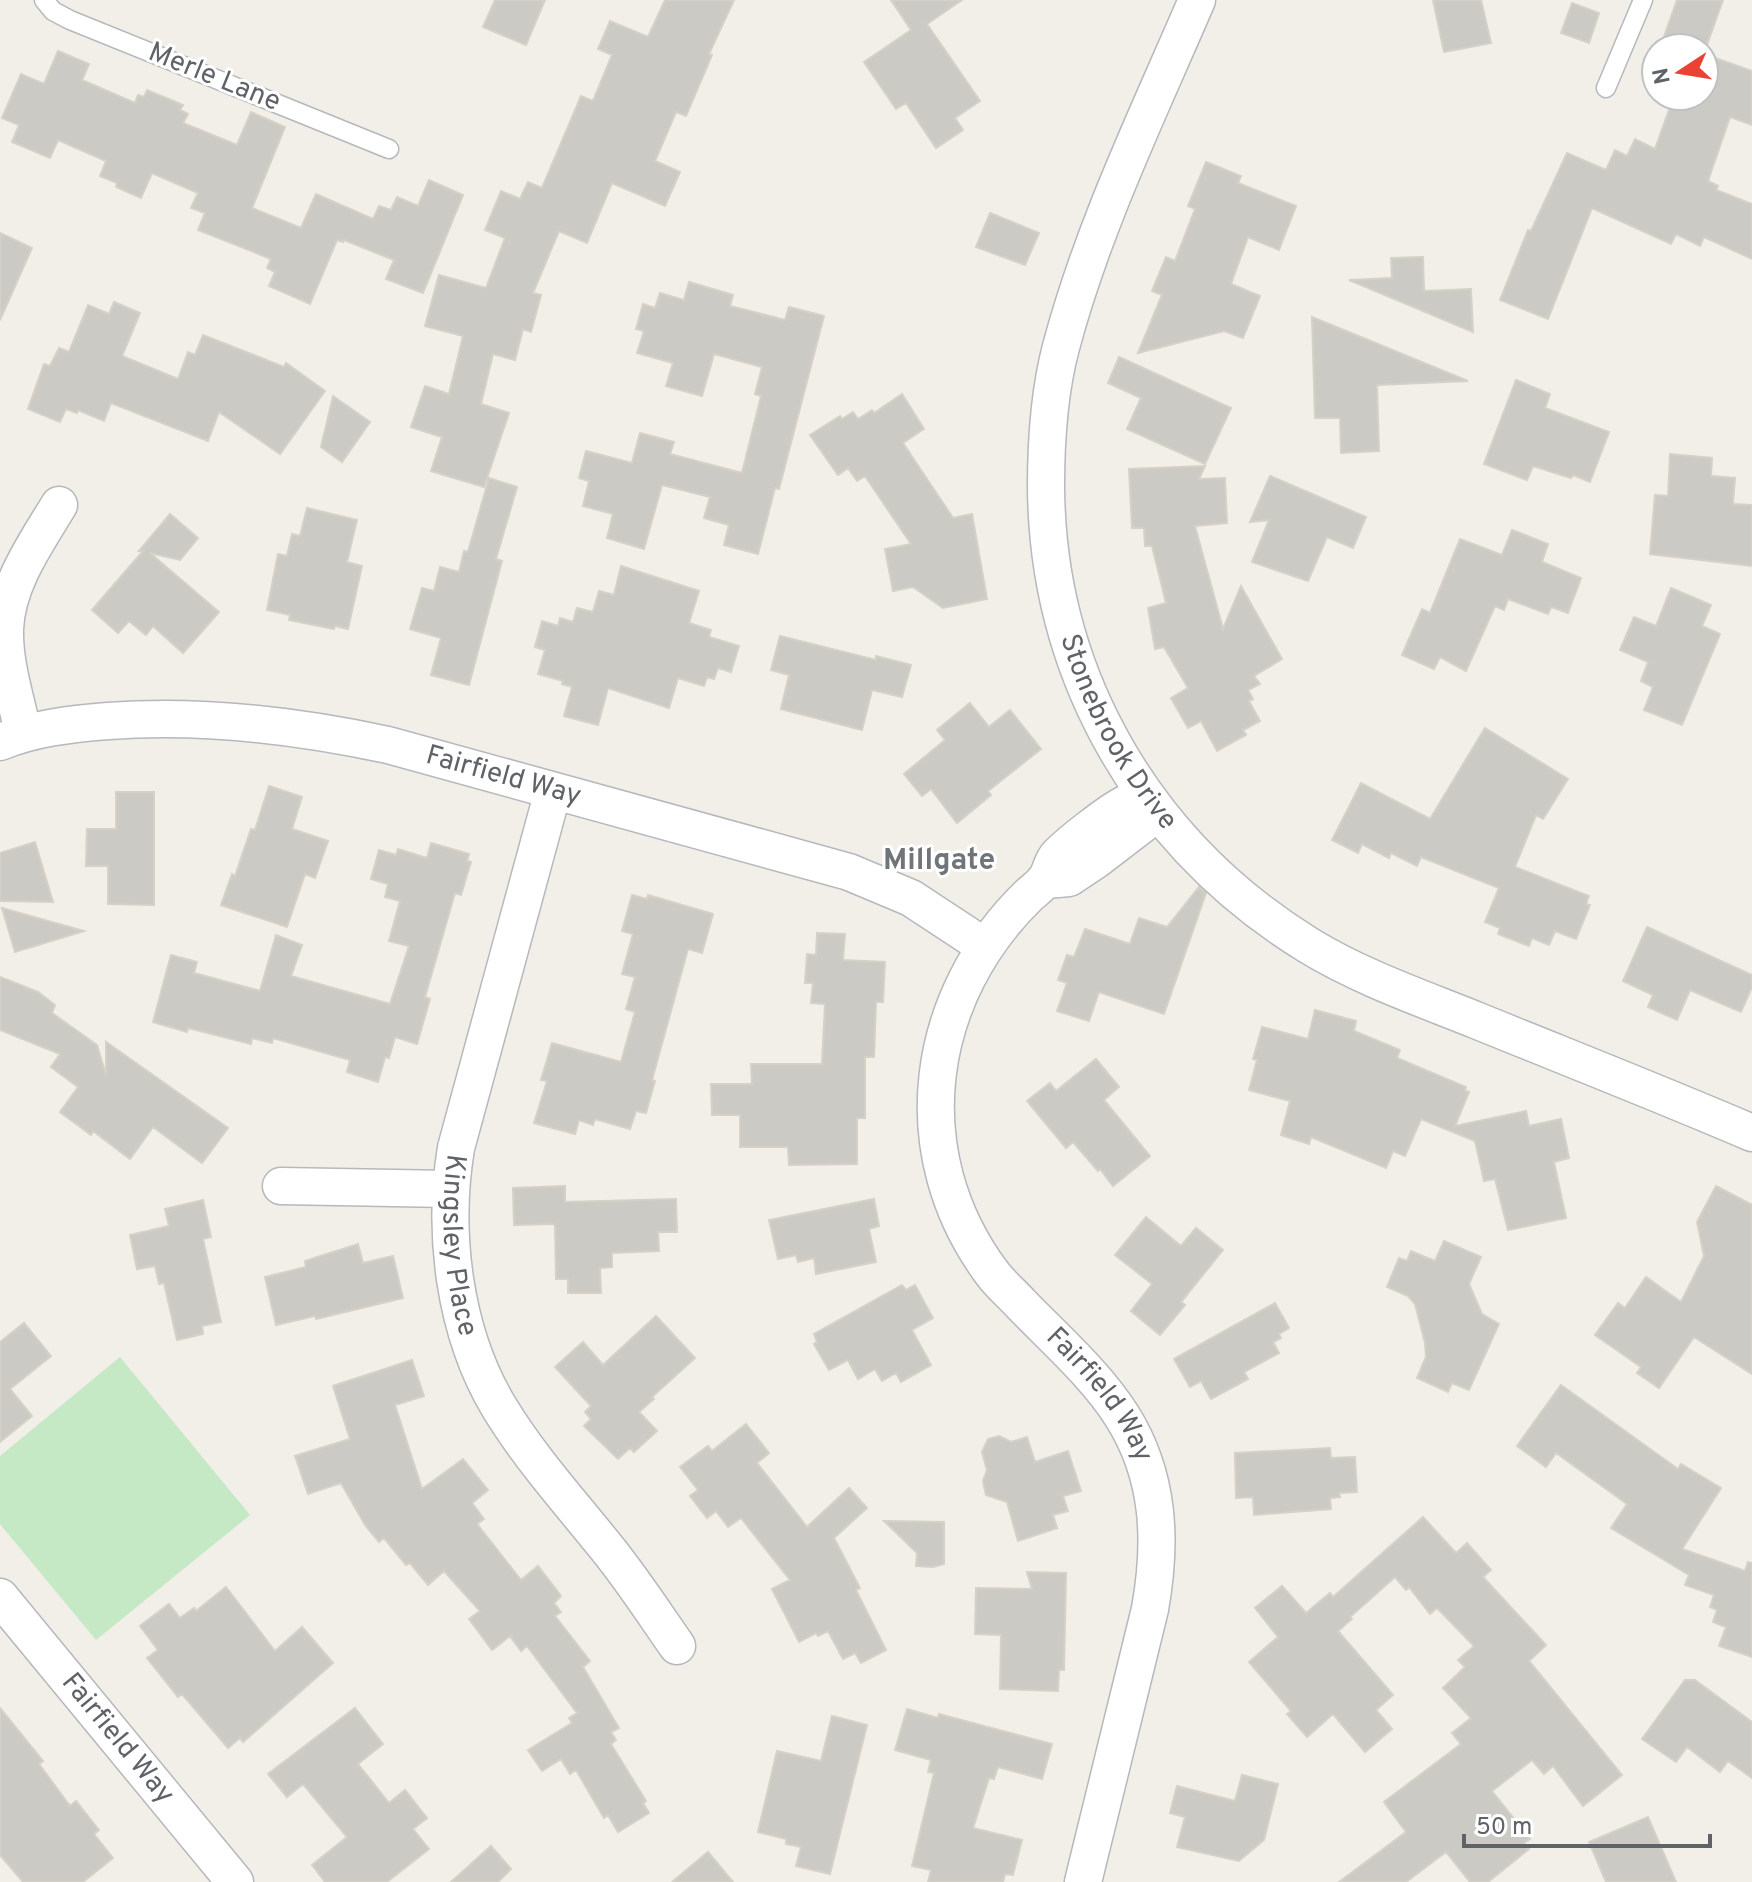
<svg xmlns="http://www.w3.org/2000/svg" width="1752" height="1882" font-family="Overpass,sans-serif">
<rect width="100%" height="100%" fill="#f1efe8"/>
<path fill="#c5e8c5" d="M120 1357 250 1515 96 1640 0 1524V1456Z"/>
<path fill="#cccac5" stroke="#d6d1c6" stroke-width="2" d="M495 0H545L526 45 483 27Z
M665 0H734L709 54 712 55 686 116 676 112 655 161 680 172 665 206 612 183 587 243 559 231 533 293 541 295 531 332 523 329 515 360 493 354 481 404 509 413 484 487 431 471 442 437 411 427 425 386 449 394 463 336 425 326 439 275 486 288 505 238 485 230 501 191 520 199 528 182 542 188 581 96 593 101 612 55 598 49 610 21 648 37Z
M891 0H962L927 24 980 101 955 118 963 130 936 148 906 103 896 109 864 62 911 30Z
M1433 0H1481L1491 43 1444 52Z
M1677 0H1723L1704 53V48H1660Z
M1572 3 1599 13 1589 43 1561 33Z
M58 51 89 64 82 80 135 103 138 95 144 97 147 90 183 105 180 110 188 114 183 123 237 145 251 112 285 127 252 208 301 228 316 194 373 219 379 206 391 210 397 197 418 206 429 180 463 195 423 293 386 279 394 260 344 240 343 242 337 240 310 304 269 286 275 272 267 268 271 259 198 230 205 213 191 208 198 193 152 173 141 198 116 187 117 183 100 176 106 161 58 140 50 158 12 142 19 125 2 118 21 74 44 84Z
M1704 54 1752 71V125L1730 117 1708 181 1718 186 1716 190 1752 204V259L1704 237 1700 246 1676 234 1671 244 1592 208 1548 319 1500 300 1528 230 1531 231 1567 153 1606 170 1615 150 1627 156 1635 139 1655 149 1674 96H1704Z
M1206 162 1241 176 1238 183 1296 206 1279 250 1248 237 1231 284 1260 296 1243 338 1224 331 1138 353 1162 295 1152 291 1166 257 1175 261 1195 209 1188 206Z
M990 213 1039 233 1025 265 976 247Z
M0 233 32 248 0 320Z
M1423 257 1424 291 1471 289 1473 332 1349 280 1392 278 1391 258Z
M689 282 733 295 730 306 785 320 789 307 824 316 779 489 775 488 758 554 724 545 729 525 704 518 710 497 662 485 644 549 607 538 613 514 583 506 589 481 579 478 586 451 632 463 640 433 674 442 670 454 742 473 761 396 755 394 762 367 714 354 702 396 666 386 673 363 637 353 644 331 636 329 643 304 655 308 660 293 684 300Z
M114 302 140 313 122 356 178 379 188 352 195 355 203 335 284 367 286 363 325 391 280 454 219 412 208 441 111 403 104 421 78 410 77 413 66 409 60 422 28 409 44 364 50 366 59 348 69 352 88 305 109 314Z
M1312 317 1468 381 1377 385 1379 451 1341 453 1340 418H1315Z
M1119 357 1231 408 1205 464 1127 429 1141 398 1108 383Z
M1516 380 1550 394 1545 408 1609 432 1590 482 1573 475 1571 478 1533 466 1527 480 1484 464Z
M902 394 924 429 903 443 953 518 972 514 987 599 943 608 913 587 893 591 885 549 911 544 865 476 857 481 848 468 838 475 810 435 840 416 842 419 853 412 858 419 872 410 874 413Z
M333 396 370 422 342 462 321 447Z
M1670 454 1712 458 1711 476 1735 478 1733 504 1752 505V566L1650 554 1655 495 1668 496Z
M1205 466 1199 479 1225 478 1227 523 1195 526 1223 629 1241 586 1282 659 1254 676 1260 684 1248 690 1253 699 1249 701 1260 721 1243 730 1246 735 1217 751 1201 721 1188 728 1171 698 1188 688 1164 647 1155 649 1148 608 1166 603 1152 546H1145L1144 528H1132L1129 469Z
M1270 476 1366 517 1353 548 1327 537 1308 581 1252 562 1269 520 1250 522Z
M489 478 517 487 496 559 502 561 469 685 431 675 441 638 410 629 422 588 434 591 440 567 459 572 464 551 468 552Z
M307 508 357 520 347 562 362 566 348 629 335 626 334 629 289 620 290 615 267 610 278 554 287 556 292 534 300 536Z
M170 514 198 538 180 560 150 553 219 612 183 653 153 626 146 635 129 621 118 633 92 610 143 551H139Z
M1512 530 1548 544 1542 562 1581 578 1568 613 1551 607 1548 614 1508 599 1504 610 1495 606 1466 671 1440 657 1434 669 1402 655 1422 609 1430 613 1460 539 1502 555Z
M621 566 699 591 689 623 711 630 709 637 739 646 731 672 718 668 714 679 707 677 704 686 678 678 669 708 608 688 598 725 564 716 572 687 562 684 563 681 538 674 545 650 535 647 542 621 558 626 560 618 573 622 577 608 593 612 599 591 614 595Z
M1671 588 1711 605 1702 626 1720 634 1682 725 1644 710 1653 687 1641 681 1648 662 1620 650 1634 617 1656 626Z
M780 636 876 660V656L911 665 902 697 872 690 862 730 781 709 789 675 771 670Z
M970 703 989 727 1010 710 1041 749 988 791 991 795 957 823 931 789 922 796 904 774 945 740 937 730Z
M1485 728 1568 779 1543 819 1536 815 1515 867 1589 896 1586 904 1590 905 1576 939 1555 931 1549 945 1532 938 1529 946 1498 934 1500 928 1485 922 1499 888 1421 857 1417 866 1391 853 1389 858 1362 844 1358 853 1332 840 1361 783 1430 819Z
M269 786 302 797 292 829 328 841 315 878 305 874 287 927 221 905 232 874 235 876 251 829 255 830Z
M116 792H154V905L108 904V866H86L87 829H116Z
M35 842 53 902 0 901V853Z
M431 843 469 854 467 861 471 862 461 895 455 893 425 997 430 999 417 1044 395 1037 389 1058 385 1057 378 1082 347 1072 350 1060 273 1038 272 1043 252 1038 251 1044 188 1028 187 1032 153 1022 171 955 197 962 194 973 260 991 276 935 302 945 291 976 390 1004 409 946 389 941 400 901 385 897 388 884 371 879 379 850 396 855 398 849 427 858Z
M1199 887 1206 893 1164 1014 1099 992 1089 1021 1057 1011 1067 983 1058 980 1067 955 1074 957 1085 929 1130 944 1139 918 1167 927Z
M632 895 647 899 648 895 713 914 702 953 688 949 652 1080 655 1081 646 1113 636 1111 630 1129 595 1119 593 1125 579 1120 575 1134 534 1123 547 1081 541 1080 552 1043 621 1062 635 1012 626 1009 635 977 622 974 633 934 622 931Z
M2 908 84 931 15 952Z
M1647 927 1752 975V987L1741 1012 1690 990 1677 1020 1648 1007 1653 995 1623 981Z
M817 933 845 934 843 960 885 962 883 1002H876L874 1057H865V1118H857V1164L789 1165 788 1147H740V1115H712L711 1084H752L751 1064H822L825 1004 811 1003 813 983H805L807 954 816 955Z
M0 977 38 992 55 1005 52 1013 97 1045 106 1075V1042L228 1128 202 1163 153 1127 130 1159 93 1131 91 1135 60 1112 78 1087 51 1067 60 1054 0 1030Z
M1315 1010 1356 1021 1354 1031 1400 1050 1397 1058 1466 1087 1465 1091 1469 1092 1455 1126 1526 1111 1529 1126 1561 1119 1569 1158 1554 1162 1566 1218 1508 1230 1495 1179 1484 1181 1475 1141 1421 1119 1405 1156 1393 1151 1386 1168 1311 1137 1309 1144 1281 1135 1290 1101 1249 1090 1257 1060 1253 1059 1262 1027 1308 1039Z
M1096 1059 1119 1087 1104 1100 1150 1156 1113 1186 1100 1169 1098 1171 1073 1142 1066 1148 1027 1101 1050 1083 1056 1091Z
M565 1186V1202L676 1199 677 1232H658L659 1251 612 1253V1267L600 1268 601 1293H568V1279H556L555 1224 514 1225 513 1188Z
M1716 1186 1752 1205V1374L1694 1337 1659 1388 1637 1373 1641 1367 1595 1335 1618 1303 1625 1308 1646 1277 1681 1302 1704 1256 1697 1222Z
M874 1199 879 1226 869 1229 876 1262 816 1274 814 1258 798 1262 796 1255 778 1259 769 1220Z
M203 1200 211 1237 203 1239 221 1322 202 1326 203 1334 177 1340 164 1283 159 1284 155 1266 137 1269 130 1235 169 1226 165 1209Z
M1146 1217 1181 1246 1196 1228 1223 1250 1181 1302 1185 1305 1160 1335 1131 1311 1152 1284 1115 1255Z
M1444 1241 1481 1257 1469 1284 1482 1314 1499 1324 1469 1390 1452 1383 1448 1392 1417 1378 1426 1357 1425 1343 1415 1304 1408 1296 1387 1287 1399 1258 1407 1261 1411 1251 1435 1261Z
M358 1244 363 1263 393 1256 403 1298 316 1319 315 1316 276 1325 265 1277 306 1267 305 1261Z
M902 1285 906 1290 915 1285 933 1318 912 1330 931 1365 901 1382 896 1373 882 1381 875 1369 858 1379 848 1360 829 1370 814 1344 817 1342 814 1334Z
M1275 1303 1289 1328 1279 1334 1281 1338 1273 1342 1279 1353 1244 1372 1248 1379 1211 1399 1201 1381 1190 1387 1174 1359Z
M656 1316 695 1358 652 1397 654 1399 639 1412 657 1431 634 1452 630 1448 618 1459 584 1426 591 1419 585 1412 591 1406 555 1367 583 1342 603 1365Z
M24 1323 51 1356 10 1389 32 1416 0 1442V1342Z
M412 1360 424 1396 395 1405 422 1489 463 1459 488 1490 472 1503 484 1519 477 1524 521 1580 538 1566 561 1596 554 1603 561 1612 555 1616 590 1661 583 1667 619 1728 611 1732 616 1740 611 1744 646 1801 643 1803 649 1813 618 1832 608 1815 604 1818 576 1770 570 1774 561 1759 542 1771 528 1750 572 1723 569 1718 577 1713 527 1646 521 1651 510 1636 492 1650 469 1619 480 1611 444 1571 428 1585 410 1563 406 1565 384 1538 379 1542 365 1525 341 1483 308 1494 295 1456 350 1439 333 1386Z
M1561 1385 1678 1469 1681 1464 1721 1488 1682 1549 1745 1571 1748 1562 1752 1563V1657L1719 1646 1726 1627 1713 1622 1717 1610 1710 1607 1714 1595 1685 1585 1689 1575 1611 1528 1627 1504 1556 1453 1546 1467 1517 1446Z
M746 1424 769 1453 757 1463 807 1527 849 1488 867 1508 834 1538 860 1588 856 1590 886 1650 861 1663 855 1653 843 1659 828 1631 818 1636 816 1633 799 1642 772 1589 790 1580 741 1518 728 1527 716 1511 707 1518 690 1496 698 1490 680 1467 708 1446 712 1451Z
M999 1436 1011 1442 1027 1437 1035 1462 1068 1451 1081 1491 1063 1496 1068 1511 1053 1515 1057 1528 1018 1541 1007 1502 986 1495 983 1481 987 1470 982 1452 988 1439Z
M1330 1448 1331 1458 1355 1457 1357 1492 1339 1493 1340 1497 1330 1498 1331 1509 1254 1515 1253 1497 1236 1498 1235 1453Z
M1423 1517 1456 1553 1467 1543 1491 1570 1483 1577 1546 1645 1529 1661 1622 1775 1583 1806 1553 1766 1544 1774 1532 1760 1492 1791 1530 1839 1524 1843 1529 1849 1488 1882H1470L1446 1852 1406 1882H1339L1406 1832 1384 1802 1461 1744 1452 1733 1471 1718 1443 1688 1465 1667 1458 1660 1474 1646 1437 1608 1430 1614 1409 1587 1406 1590 1395 1577 1350 1617 1352 1619 1338 1631 1393 1695 1376 1710 1392 1729 1365 1752 1333 1714 1307 1737 1287 1714 1291 1711 1249 1662 1278 1637 1255 1608 1282 1586 1306 1613 1330 1593 1333 1597Z
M884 1521 944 1522V1564L933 1567 916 1566 917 1553Z
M1027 1572 1066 1573 1064 1670H1059L1058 1691 1000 1689 1001 1635 975 1634 976 1588 1032 1589Z
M226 1587 275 1651 302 1627 333 1663 243 1742 240 1738 228 1748 182 1694 178 1697 147 1658 158 1650 140 1626 169 1604 180 1618 194 1608 196 1611Z
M1685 1680H1695L1752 1722V1778L1728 1761 1720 1772 1687 1747 1676 1762 1642 1739Z
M0 1708 43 1761 39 1764 70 1806 76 1801 99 1830 94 1834 113 1858 83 1882H23L0 1855Z
M355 1708 383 1744 358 1764 389 1803 405 1790 427 1818 413 1829 429 1849 387 1882H325L312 1865 347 1837 303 1784 287 1797 268 1774Z
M907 1709 938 1718 939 1714 1052 1744 1042 1779 998 1767 994 1779 989 1778 973 1828 1022 1840 1013 1875 1005 1874 1003 1882H928L931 1870 912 1866 934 1773 928 1772 931 1760 895 1750Z
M832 1716 867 1725 830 1874 796 1866 801 1847 786 1844V1839L758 1832 777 1751 821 1761Z
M1242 1775 1278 1784 1264 1840 1239 1861 1177 1847 1185 1817 1170 1813 1177 1786 1235 1801Z
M1648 1817 1676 1882H1606L1589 1842Z
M491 1846 511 1869 498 1882H451Z
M708 1852 733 1882H672Z"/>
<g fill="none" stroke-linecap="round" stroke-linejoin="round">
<g stroke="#b5b8bc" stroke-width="21">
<path id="service" d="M44 0 53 11 70 20 389 149
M1606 88 1643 0"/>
</g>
<g stroke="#b5b8bc" stroke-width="39">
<g id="minor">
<path id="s1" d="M1197 0C1148 114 1093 227 1061 347 1049 392 1046 440 1046 486 1047 677 1146 845 1308 945 1360 977 1421 998 1478 1021 1569 1058 1661 1094 1752 1133"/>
<path d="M23 732C16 699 4 663 5 629 7 583 36 543 59 505"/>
<path id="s2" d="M0 742C35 728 70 724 108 721 203 714 295 725 388 745L849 872 911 898 984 946"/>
<path id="s3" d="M553 791 456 1148C442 1233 454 1332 499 1407 530 1458 569 1501 606 1547 632 1579 654 1613 677 1646"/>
<path id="s4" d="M1046 880 1069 878 1096 860 1143 824 1149 802C1142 802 1132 801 1125 804 1109 812 1071 842 1058 855 1052 861 1051 870 1047 877 1043 884 1036 889 1030 894 924 996 902 1152 992 1273 1000 1284 1012 1294 1021 1304 1055 1339 1096 1375 1122 1416 1160 1476 1162 1542 1150 1609L1083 1882"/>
<path d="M281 1186 450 1189"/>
<path id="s5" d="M0 1597 235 1882"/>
</g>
</g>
<use href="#service" stroke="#fff" stroke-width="18"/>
<use href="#minor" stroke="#fff" stroke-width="36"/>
</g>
<g text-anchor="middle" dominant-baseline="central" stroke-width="6" stroke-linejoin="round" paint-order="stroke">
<g font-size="28" fill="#5f6368" stroke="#fff">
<text transform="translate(214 78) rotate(22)">Merle Lane</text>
<text stroke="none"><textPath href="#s1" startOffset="774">Stonebrook Drive</textPath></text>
<text stroke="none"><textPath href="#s2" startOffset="512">Fairfield Way</textPath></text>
<text stroke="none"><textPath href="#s3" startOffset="468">Kingsley Place</textPath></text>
<text stroke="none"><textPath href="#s4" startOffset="876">Fairfield Way</textPath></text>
<text stroke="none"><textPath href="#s5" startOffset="184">Fairfield Way</textPath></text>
</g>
<g font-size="30" font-weight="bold" fill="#70757a" stroke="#fff">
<text x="939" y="861">Millgate</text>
</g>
</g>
<g transform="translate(1680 72) rotate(258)"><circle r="38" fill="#ffffff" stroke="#bfc1c3" stroke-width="2"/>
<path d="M0-6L14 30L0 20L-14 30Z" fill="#ea4335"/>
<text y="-12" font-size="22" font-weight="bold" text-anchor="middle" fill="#5f6368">N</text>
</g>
<path d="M1464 1834v12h246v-12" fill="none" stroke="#5f6368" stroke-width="4"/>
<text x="1476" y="1834" font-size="24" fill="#5f6368" stroke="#ffffff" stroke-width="6" paint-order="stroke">50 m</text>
</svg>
